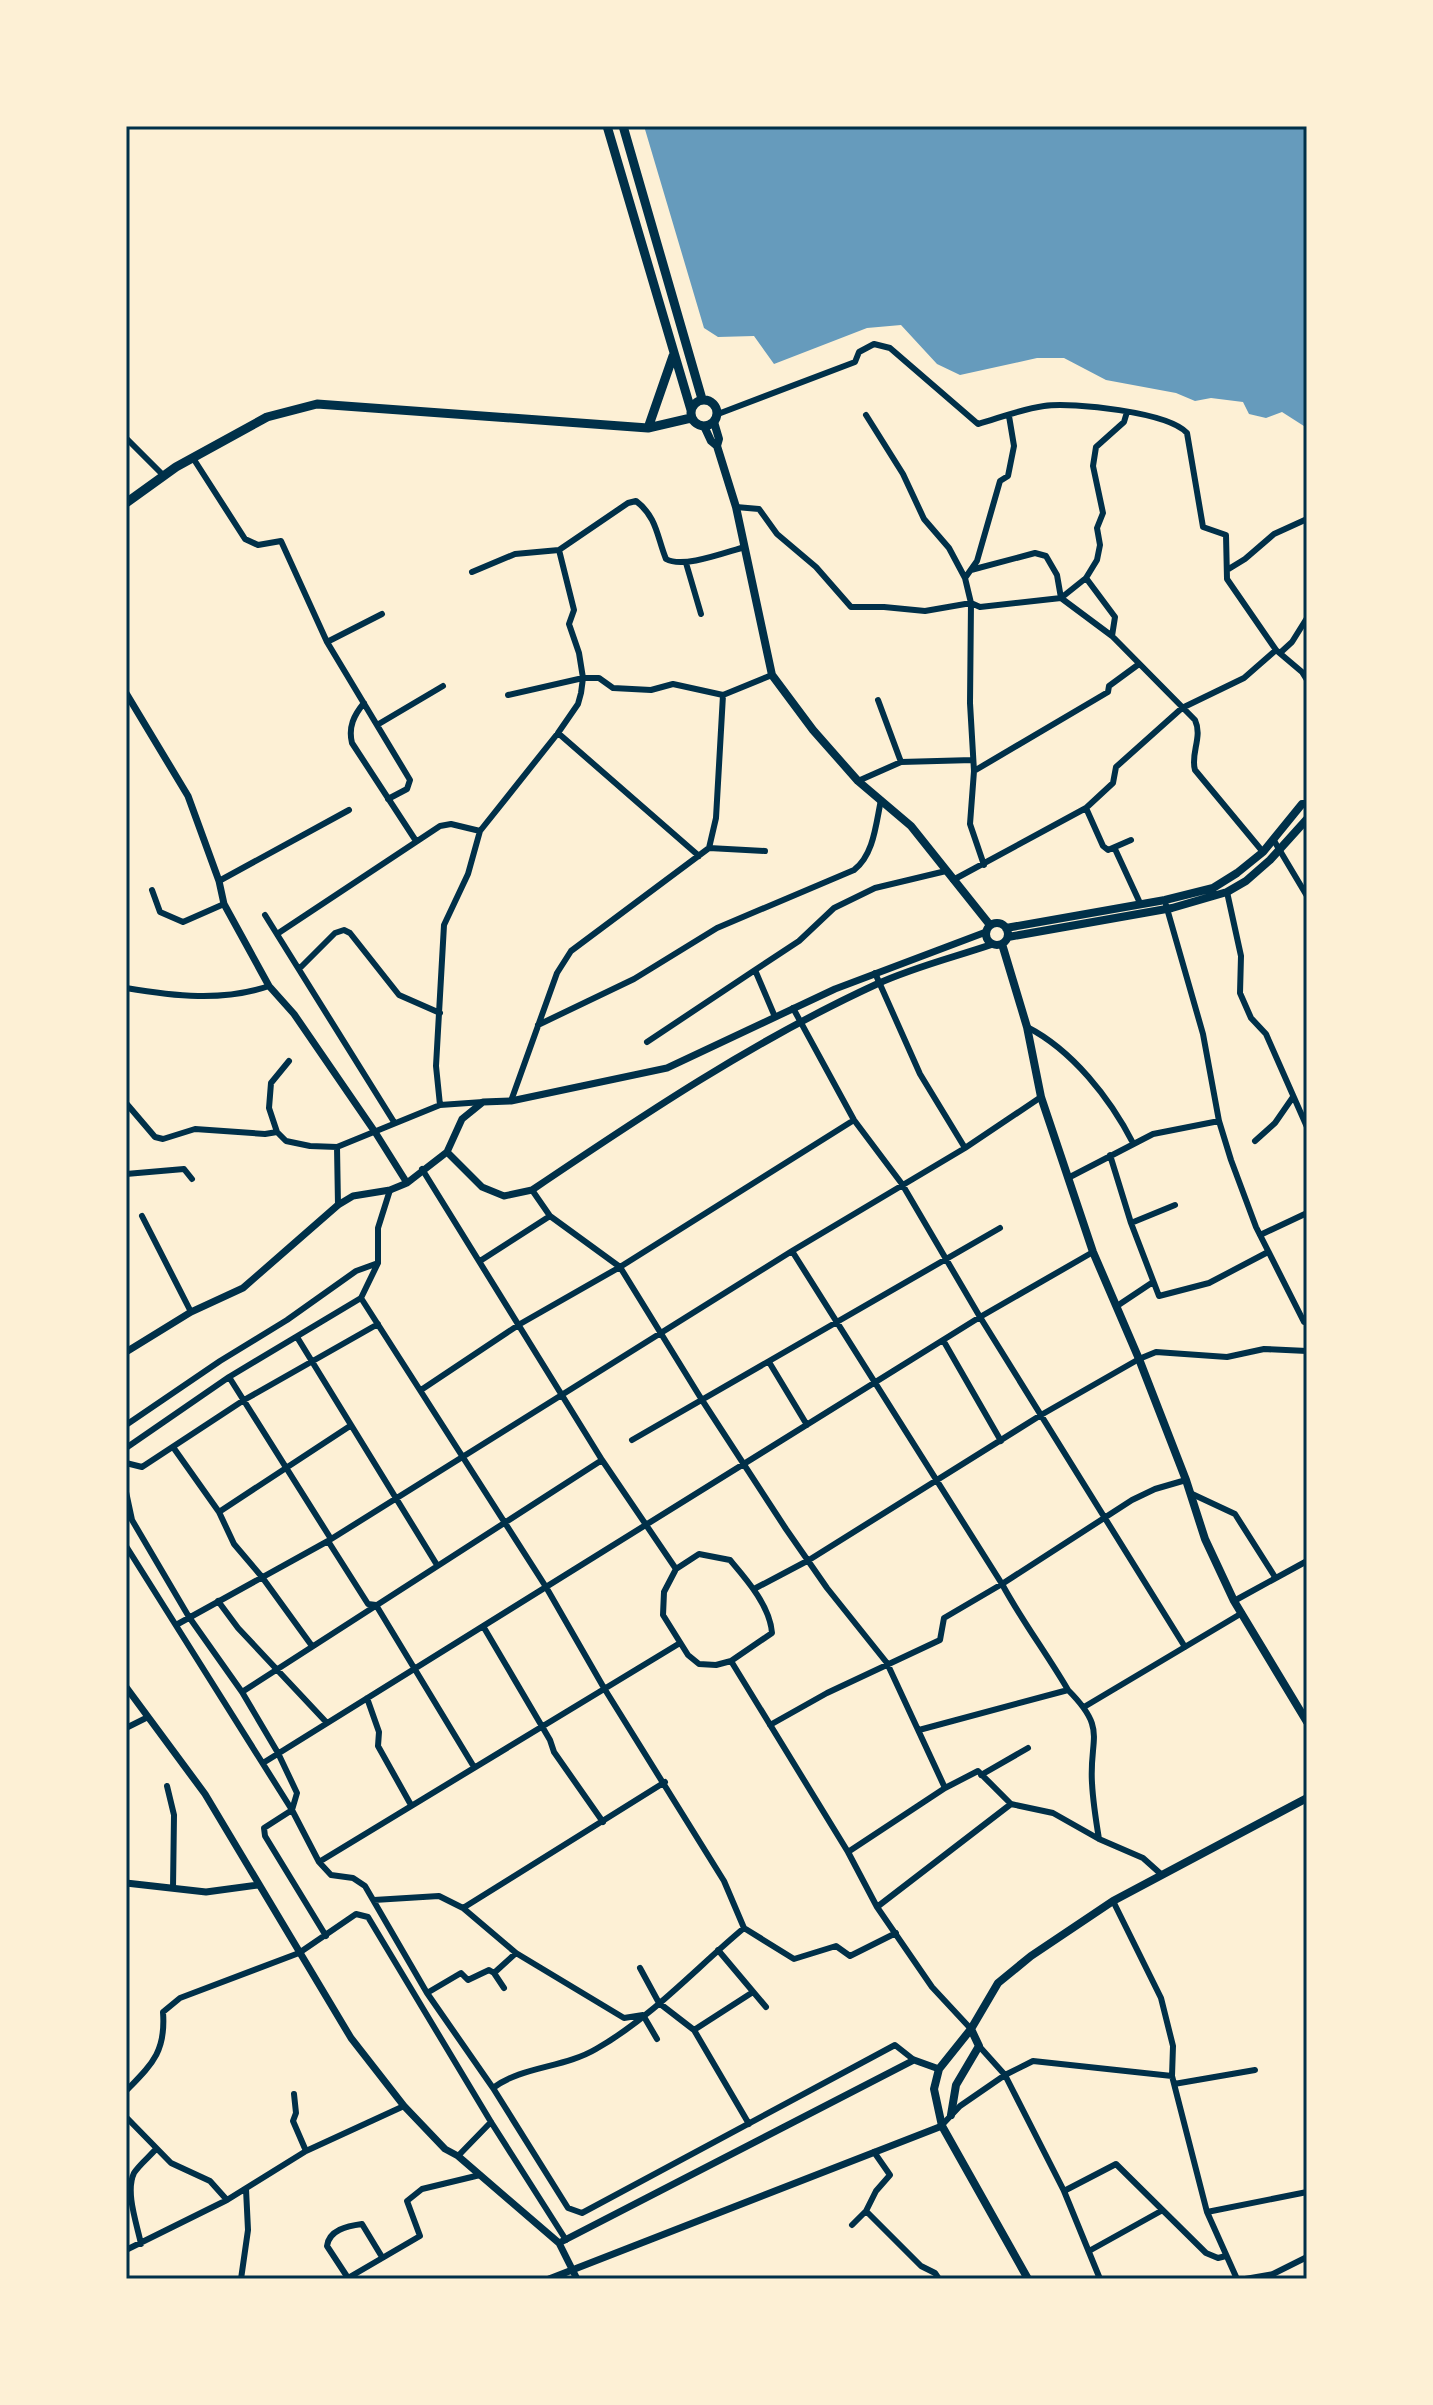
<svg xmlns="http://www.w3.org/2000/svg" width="1433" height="2405" font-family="Raleway,sans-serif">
<rect width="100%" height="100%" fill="#fdf0d5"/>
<path fill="#669bbc" d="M644 126H1307V428L1282 412 1266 418 1249 414 1243 402 1211 398 1195 401 1176 393 1106 380 1064 358H1037L960 375 937 364 901 325 867 328 774 364 754 336 718 337 704 328Z"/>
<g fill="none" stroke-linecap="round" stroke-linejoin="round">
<path stroke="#003049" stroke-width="6" d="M718 414 855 362 859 352 874 344 890 348 978 424C999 418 1022 409 1044 406 1073 402 1168 412 1187 433L1203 527 1226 535 1227 579 1276 650 1302 672 1307 680
M866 415 903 474 924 519 949 548 965 578
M126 438 164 476
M193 458 245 539 258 545 281 541 327 642 410 780 407 789 388 799
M736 507 759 509 777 534 816 567 851 607H884L925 611 971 603 980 607 1061 598 1112 636 1195 720C1203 737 1190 754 1195 770L1263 852
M686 563 701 614
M971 570 1035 553 1046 556 1057 575 1061 598 1086 578 1097 560 1100 545 1097 528 1103 513 1093 466 1096 447 1124 422 1127 412
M1227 570 1245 559 1274 534 1307 519
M472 572 515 554 559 550 628 503 636 501C657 517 657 537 666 559 683 569 726 552 745 547
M1086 578 1115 617 1112 636
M327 642 382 614
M1280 653 1292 642 1307 618
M508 695 583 678H599L613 688 651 690 673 684 723 695
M878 700 901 762
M364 703C354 715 348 727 352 743L416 841
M377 725 443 686
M558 733 699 856
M974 771 1108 692 1109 686 1139 664
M858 781 901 762 973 760
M1086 808 1103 846 1108 850 1131 840
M1273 839 1307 896
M709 848 765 851
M1115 849 1140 903
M984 865 970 824 974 771 970 703 971 603 965 578 977 561 1000 481 1008 476 1014 446 1009 416
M953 880 1086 808 1113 783 1116 767 1182 708 1244 678 1276 650
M219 881 349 810
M152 890 160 912 183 922 224 904
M1227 892 1241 956 1240 993 1251 1018 1266 1034 1307 1127
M1166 905 1203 1034 1219 1121 1231 1160 1256 1227 1304 1322 1307 1323
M265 915 394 1122
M277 934 440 826 451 824 480 831
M299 969 335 933 344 930 350 933 399 995 440 1013
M875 973 920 1074 965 1148
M126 988C173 996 223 1002 269 986
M793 1008 854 1120 902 1184 980 1317 1185 1647
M775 1017 755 970 799 941 834 908 875 888 946 871
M538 1025 634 979 717 928 854 870C874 855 876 823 881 800
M1027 1027C1072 1050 1110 1098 1133 1143
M647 1042 755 970
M289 1061 271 1083 269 1108 277 1132 286 1141 310 1146 337 1147 440 1105 483 1102
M511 1101 557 973 571 951 709 848 716 818 723 695 772 675
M126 1103 155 1137 163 1139 195 1129 265 1134 277 1132
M440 1105 436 1066 444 925 468 874 480 831 558 733 578 704 581 693 583 678 579 653 569 624 574 610 559 550
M1255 1141 1275 1123 1293 1097
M337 1147 338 1205
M1110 1155 1131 1223 1175 1205
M422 1169 602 1460 676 1569
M126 1174 184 1169 192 1179
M1068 1178 1153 1134 1219 1121
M532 1190 550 1216 620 1267 702 1400 786 1529 827 1588 887 1663 945 1788
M142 1216 191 1312
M1131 1223 1159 1296 1209 1283 1268 1252
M1260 1235 1307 1213
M792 1251 1002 1584C1022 1621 1047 1654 1068 1690
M480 1261 550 1216
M361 1298 546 1587 604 1688 724 1881 744 1928 794 1959 836 1946 850 1956 896 1933
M1117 1306 1153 1282
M297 1337 437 1565
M943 1340 1001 1441
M769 1362 807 1425
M229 1377 331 1539
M421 1390 520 1324 620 1267 854 1120
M126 1425 220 1361 287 1320 356 1271 378 1263
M632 1440 1000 1228
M173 1447 219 1512 234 1544 262 1577 312 1646
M126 1448 229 1377 361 1298 378 1263V1228L390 1190
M126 1463 142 1467 244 1400 378 1324
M126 1492 132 1520 189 1617 242 1692 278 1753 297 1793 292 1810 264 1828 265 1836 326 1936
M1190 1493 1235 1514 1275 1577
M219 1512 350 1426
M328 1541 368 1604 376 1605 474 1767
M126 1546 292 1810 319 1862 331 1875 353 1878 365 1886 427 1993 493 2088 568 2208 582 2213 895 2045 914 2060
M699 1554 730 1560C747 1580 770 1606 772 1633L731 1661 716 1665 699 1664 688 1655 663 1615 664 1592 676 1569Z
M754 1589 809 1560 1041 1415 1139 1359 1156 1352 1227 1357 1264 1349 1307 1351
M218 1601 238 1628 327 1723
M1234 1601 1307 1561
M176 1625 328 1541 792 1251 965 1148 1041 1097
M483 1626 550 1740 554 1752 603 1822
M731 1661 848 1852 877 1907 932 1987 971 2029
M242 1692 602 1460
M367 1698 379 1732 378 1746 411 1805
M1084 1707 1242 1613
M770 1725 827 1693 940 1640 944 1618 1002 1584 1132 1500 1155 1489 1186 1480
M126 1728 148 1717
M919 1730 1068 1690C1108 1730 1089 1737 1092 1783 1093 1802 1096 1821 1099 1839
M263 1763 980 1317 1093 1252
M981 1775 1028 1748
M167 1786 174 1815 173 1888
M848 1852 945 1788 978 1771 1011 1804 1053 1813 1099 1839 1143 1858 1162 1875
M319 1862 680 1643
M374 1900 439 1896 463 1908 516 1953 624 2018 643 2015 657 2039
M1113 1901 1161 1998 1173 2046 1172 2076 1207 2212 1237 2279
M877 1907 1011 1804
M463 1908 665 1782
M718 1950 766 2007
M640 1968 659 2003 694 2030 749 2124
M494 1973 504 1988
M427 1993 461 1973 468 1980 489 1970 494 1973 516 1953
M694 2030 753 1992
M979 2046 1005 2075 1064 2191 1100 2279
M1174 2084 1255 2070
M493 2088C522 2066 564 2068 596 2049 651 2018 696 1968 744 1928
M126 2091C152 2064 166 2052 163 2012L180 1998 299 1953 356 1914 368 1917 491 2122 566 2240
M294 2094 296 2113 293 2121 306 2151
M126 2117 171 2163 210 2181 227 2200
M942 2125 960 2106 1005 2075 1033 2061 1172 2076
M458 2156 491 2122
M1064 2191 1116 2164 1206 2253 1218 2258 1226 2256
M866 2211 876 2191 890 2175 874 2152
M1207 2212 1307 2192
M852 2225 866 2211 921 2266 935 2273 939 2279
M141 2244C137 2224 125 2192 134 2173 139 2165 150 2156 156 2149
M126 2250 227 2200 306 2151 404 2106
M1089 2251 1161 2211
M382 2257 362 2224C347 2226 329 2230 327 2246L348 2278 420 2236 407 2201 422 2189 480 2175
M241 2279 248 2230 246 2189
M1245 2279 1273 2274 1307 2257"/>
<path stroke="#003049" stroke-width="7" d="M126 693 188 796 219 881 224 904 269 986 294 1014 375 1132 407 1183
M447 1152 482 1187 504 1196 532 1190C643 1115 755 1040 877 984 914 967 955 957 993 944
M126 1352 191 1312 243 1288 338 1205 353 1196 390 1190 407 1183 447 1152 462 1119 483 1102 511 1101 667 1068 835 989 986 932
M126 1687 205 1794 351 2038 404 2106 445 2149 458 2156 559 2243 577 2279
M126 1883 206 1892 258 1885
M559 2243 914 2060 939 2069
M549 2279 942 2126"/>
<path stroke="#003049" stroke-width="8" d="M714 422 719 439 717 446 736 507 772 675 813 730 858 781 911 826 990 925
M704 426 711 441 717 446
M986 934a11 11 0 1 1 22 0a11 11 0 1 1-22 0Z
M1006 928 1165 900 1213 888 1237 873 1263 852 1302 804H1307
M1008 937 1172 908 1227 892 1246 881 1270 860 1307 819
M1002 944 1027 1027 1041 1097 1093 1252 1139 1359 1186 1480 1205 1539 1234 1601 1307 1722
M951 2115 956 2085 979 2046 971 2029
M1028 2279 942 2126 934 2089 939 2069 971 2029 998 1983 1031 1956 1113 1901 1307 1798"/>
<path stroke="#003049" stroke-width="9" d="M607 126 691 410
M623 126 702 399
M691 413a13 13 0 1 1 26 0a13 13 0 1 1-26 0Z
M648 428 673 356
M126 503 176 467 267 417 317 404 648 428 691 418"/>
</g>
<rect width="1433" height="2405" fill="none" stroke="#fdf0d5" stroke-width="256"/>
<rect x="128" y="128" width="1177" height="2149" fill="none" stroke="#003049" stroke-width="3"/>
</svg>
